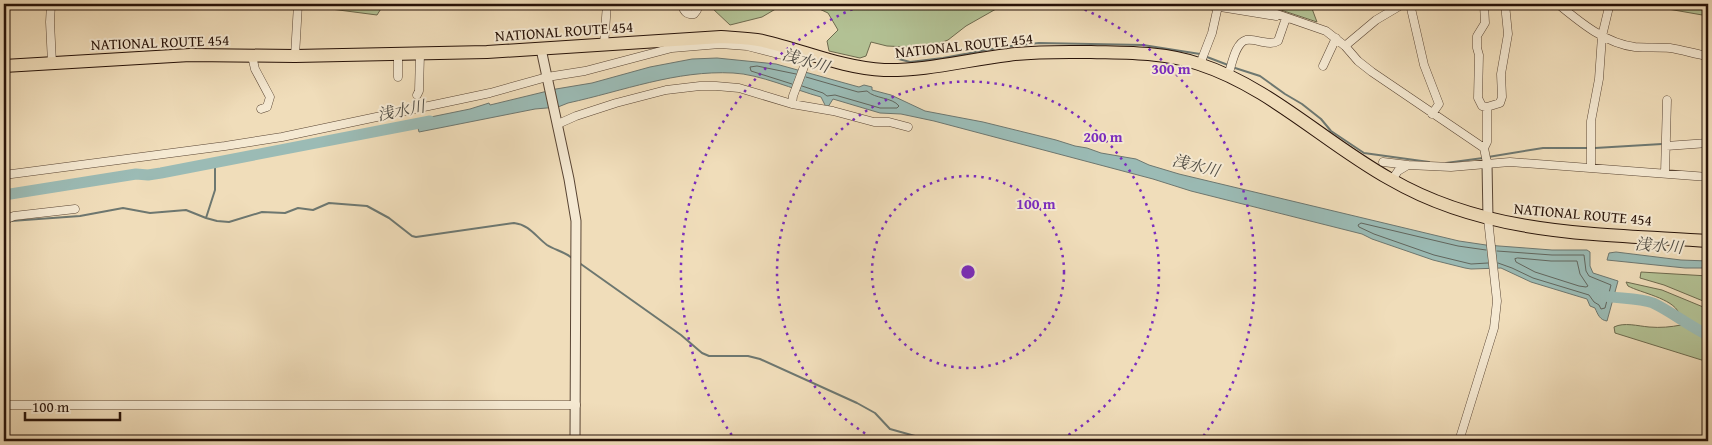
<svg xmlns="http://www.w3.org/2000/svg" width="1712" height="445" font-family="'Gentium Book Plus','Noto Serif JP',serif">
<rect width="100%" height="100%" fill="#f0ddba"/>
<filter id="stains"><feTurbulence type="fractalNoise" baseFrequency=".004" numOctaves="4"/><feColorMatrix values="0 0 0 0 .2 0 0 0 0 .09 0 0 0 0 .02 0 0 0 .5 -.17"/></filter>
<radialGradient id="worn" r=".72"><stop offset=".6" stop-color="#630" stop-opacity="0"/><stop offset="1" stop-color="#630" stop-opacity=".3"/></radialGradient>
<path fill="#b3c295" stroke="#6d6a4e" d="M328 4H384L377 15 331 9Z
M441 4H551L503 9Z
M710 4H998L996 9 966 26 948 40 927 48 887 46 871 42 866 56 860 58 829 51 827 41 838 30 828 13 813 6 779 7 762 17 730 25 712 8Z
M1263 4H1312L1311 6 1317 22Z
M1647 4H1708V16L1651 6Z
M1641 272 1708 276V303L1664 285 1640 278Z
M1626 282 1662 290 1708 309V362L1615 333 1614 327C1624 322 1638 326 1649 327 1660 328 1671 327 1681 325 1680 322 1680 317 1679 313 1672 298 1641 293 1628 286Z"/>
<path fill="#9bbbb5" stroke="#6d7770" d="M717 58 776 64 859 87 864 85 872 87V90L891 95 925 111 983 122 1056 140 1075 146 1087 148 1101 153 1136 159 1149 165 1179 174 1459 241 1486 245 1552 250H1587L1590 252V266L1593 273 1618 281 1607 321C1600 320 1598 315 1595 308L1590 306 1587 299 1531 282 1501 268 1471 269 1465 268 1433 260 1372 239 1362 234 1191 191 1153 179 934 121 901 114 880 113 833 99 828 107H826L821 97C795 90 759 74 733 73 676 70 623 91 568 103L558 107 535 109 419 132 416 120 470 109 489 103 490 105 556 89 592 83 650 67 692 59Z
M1616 252 1681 260 1708 261V268H1685L1607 260 1609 253Z"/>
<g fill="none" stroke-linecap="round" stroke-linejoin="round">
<path stroke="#61665e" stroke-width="1" d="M792 84 751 71 750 67 757 66 796 74
M802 86 823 93 827 96 835 95 880 108H897L899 106C892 97 875 99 867 91L858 92 806 77
M1486 250 1458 246 1361 223 1358 225 1359 227 1374 234 1434 255 1471 264 1488 263
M1497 251 1552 255H1584L1586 271 1589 276 1611 285 1605 308 1601 309 1599 305 1594 302 1589 295 1533 278 1512 268 1498 263
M1518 258 1551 261H1577L1580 274 1588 286 1586 287 1579 286 1535 272 1516 262 1515 259Z"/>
<path stroke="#6d7770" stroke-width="2" d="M1207 57 1228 65
M895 58 910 62 943 58 1003 47 1039 43 1143 45 1200 54
M1232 67 1260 76 1285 94 1302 104 1321 119 1331 131 1364 153 1429 162
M1595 148 1662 144
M1488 157 1543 148H1590
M1446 163 1483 158
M206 218 217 221 229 222 262 212 285 213 298 208 313 210 329 203 367 206 389 218 412 236 416 237 514 223C530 225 535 236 547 245 555 250 565 252 572 258
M4 224 11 221 80 216 123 208 150 213 186 210 206 218 215 190V163
M578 262 681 335 702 353 709 356H748L760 359 857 403 875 413 890 429 915 436 923 441
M4 435 12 441"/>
<path stroke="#9bbbb5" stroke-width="11" d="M4 195 136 174 148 175 161 173 430 121
M1599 295C1615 299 1638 297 1653 303 1672 312 1689 326 1708 335"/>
<g stroke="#594534" stroke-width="9">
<path id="minor" d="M51 4 50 22 52 63
M681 4C684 11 686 15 694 14L697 10 695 6 690 4
M1202 4 1276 16
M1248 4 1326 31 1345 46 1358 61 1372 72 1484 148 1487 163
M1410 4 1424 65 1439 104 1432 114
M1484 4 1485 23 1477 36V48L1479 55 1478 98 1482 106 1487 107
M1558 4C1581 23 1605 43 1635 47 1647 48 1658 47 1670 48 1683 50 1695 54 1708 56
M604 45 607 4
M1345 46 1376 20 1403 4
M252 56 255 69 270 97 267 107 261 109
M295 56 298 4
M1200 64 1212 33 1218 6
M1323 66 1336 38
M1228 75C1232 65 1235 43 1246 40 1252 39 1258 41 1263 42 1268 43 1273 44 1278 41L1286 18
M398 77V55
M417 95 419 91 420 54
M792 104 793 96 808 56
M558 124 576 116 616 103 666 90 700 86H716L739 88 792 104 833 111 874 122H889L908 127
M1666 146 1708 143
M1484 148 1487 142V107L1500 103 1502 97 1501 74 1508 34 1505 4
M1383 162 1408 165
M1591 168V121L1599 79 1602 36 1609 7
M1665 173 1667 100
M4 175 225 146 282 137 490 93 547 77 585 71 672 48 720 44 747 46 806 61
M1391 181 1398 171 1408 165 1451 167 1510 162 1708 177
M4 220 14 216 75 209
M4 405H576
M4 440 6 441
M1459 441 1494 328 1497 301 1488 219"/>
</g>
<g stroke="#594534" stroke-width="11">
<path id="tertiary" d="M541 49 569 179 576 221 575 441
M1487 163 1488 219"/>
</g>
<g stroke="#271208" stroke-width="14">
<path id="trunk" d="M4 66 190 55 295 56 487 52 721 37C735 38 749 38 763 41 803 50 842 68 884 70 926 71 966 60 1008 55 1035 51 1063 52 1091 52 1127 53 1164 52 1199 64 1270 87 1325 143 1390 179 1488 236 1598 234 1708 241"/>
</g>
<use href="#minor" stroke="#f5e9d2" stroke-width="8"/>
<use href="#tertiary" stroke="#f5e9d2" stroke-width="9"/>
<use href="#trunk" stroke="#f0ddba" stroke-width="12"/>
</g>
<g fill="none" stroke="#7b2cbf" stroke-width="2.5" stroke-dasharray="2.5 5">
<circle cx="968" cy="272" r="96"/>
<path d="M878 441A191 191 0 1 1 1058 441"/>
<path d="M736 441A287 287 0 0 1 865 4M1071 4A287 287 0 0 1 1200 441"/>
</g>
<g text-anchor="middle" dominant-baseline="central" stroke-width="4" stroke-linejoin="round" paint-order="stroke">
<g font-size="15" fill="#271208" stroke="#f5e9d2">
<text transform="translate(564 31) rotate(-4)">NATIONAL ROUTE 454</text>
<text transform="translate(160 42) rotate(-2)">NATIONAL ROUTE 454</text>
<text transform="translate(964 45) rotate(-6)">NATIONAL ROUTE 454</text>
<text transform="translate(1583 214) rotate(5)">NATIONAL ROUTE 454</text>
</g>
<g font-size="16" font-style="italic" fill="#504d45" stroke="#f5e9d2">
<text transform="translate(806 60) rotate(17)">浅水川</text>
<text transform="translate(401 110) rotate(-11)">浅水川</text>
<text transform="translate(1196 165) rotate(14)">浅水川</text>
<text transform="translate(1659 245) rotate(5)">浅水川</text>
</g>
</g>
<circle cx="968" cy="272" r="8" fill="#7b2cbf" stroke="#f5e9d2" stroke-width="2.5"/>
<g font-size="15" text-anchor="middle" font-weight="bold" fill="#7b2cbf" stroke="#f5e9d2" stroke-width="4" stroke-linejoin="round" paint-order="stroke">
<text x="1171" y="74">300 m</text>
<text x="1103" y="142">200 m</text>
<text x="1036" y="209">100 m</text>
</g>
<rect width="1712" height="445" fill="none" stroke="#f0ddba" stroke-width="20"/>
<rect x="5" y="5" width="1702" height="435" fill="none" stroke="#271208" stroke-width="2.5"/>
<rect x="10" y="10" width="1692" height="425" fill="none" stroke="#271208"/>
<path d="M25 412v8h95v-8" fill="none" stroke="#271208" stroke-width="2.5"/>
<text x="32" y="412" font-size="15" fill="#271208" stroke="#f5e9d2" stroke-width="4" paint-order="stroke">100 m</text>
<rect width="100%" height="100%" filter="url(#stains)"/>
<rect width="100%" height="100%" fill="url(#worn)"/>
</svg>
